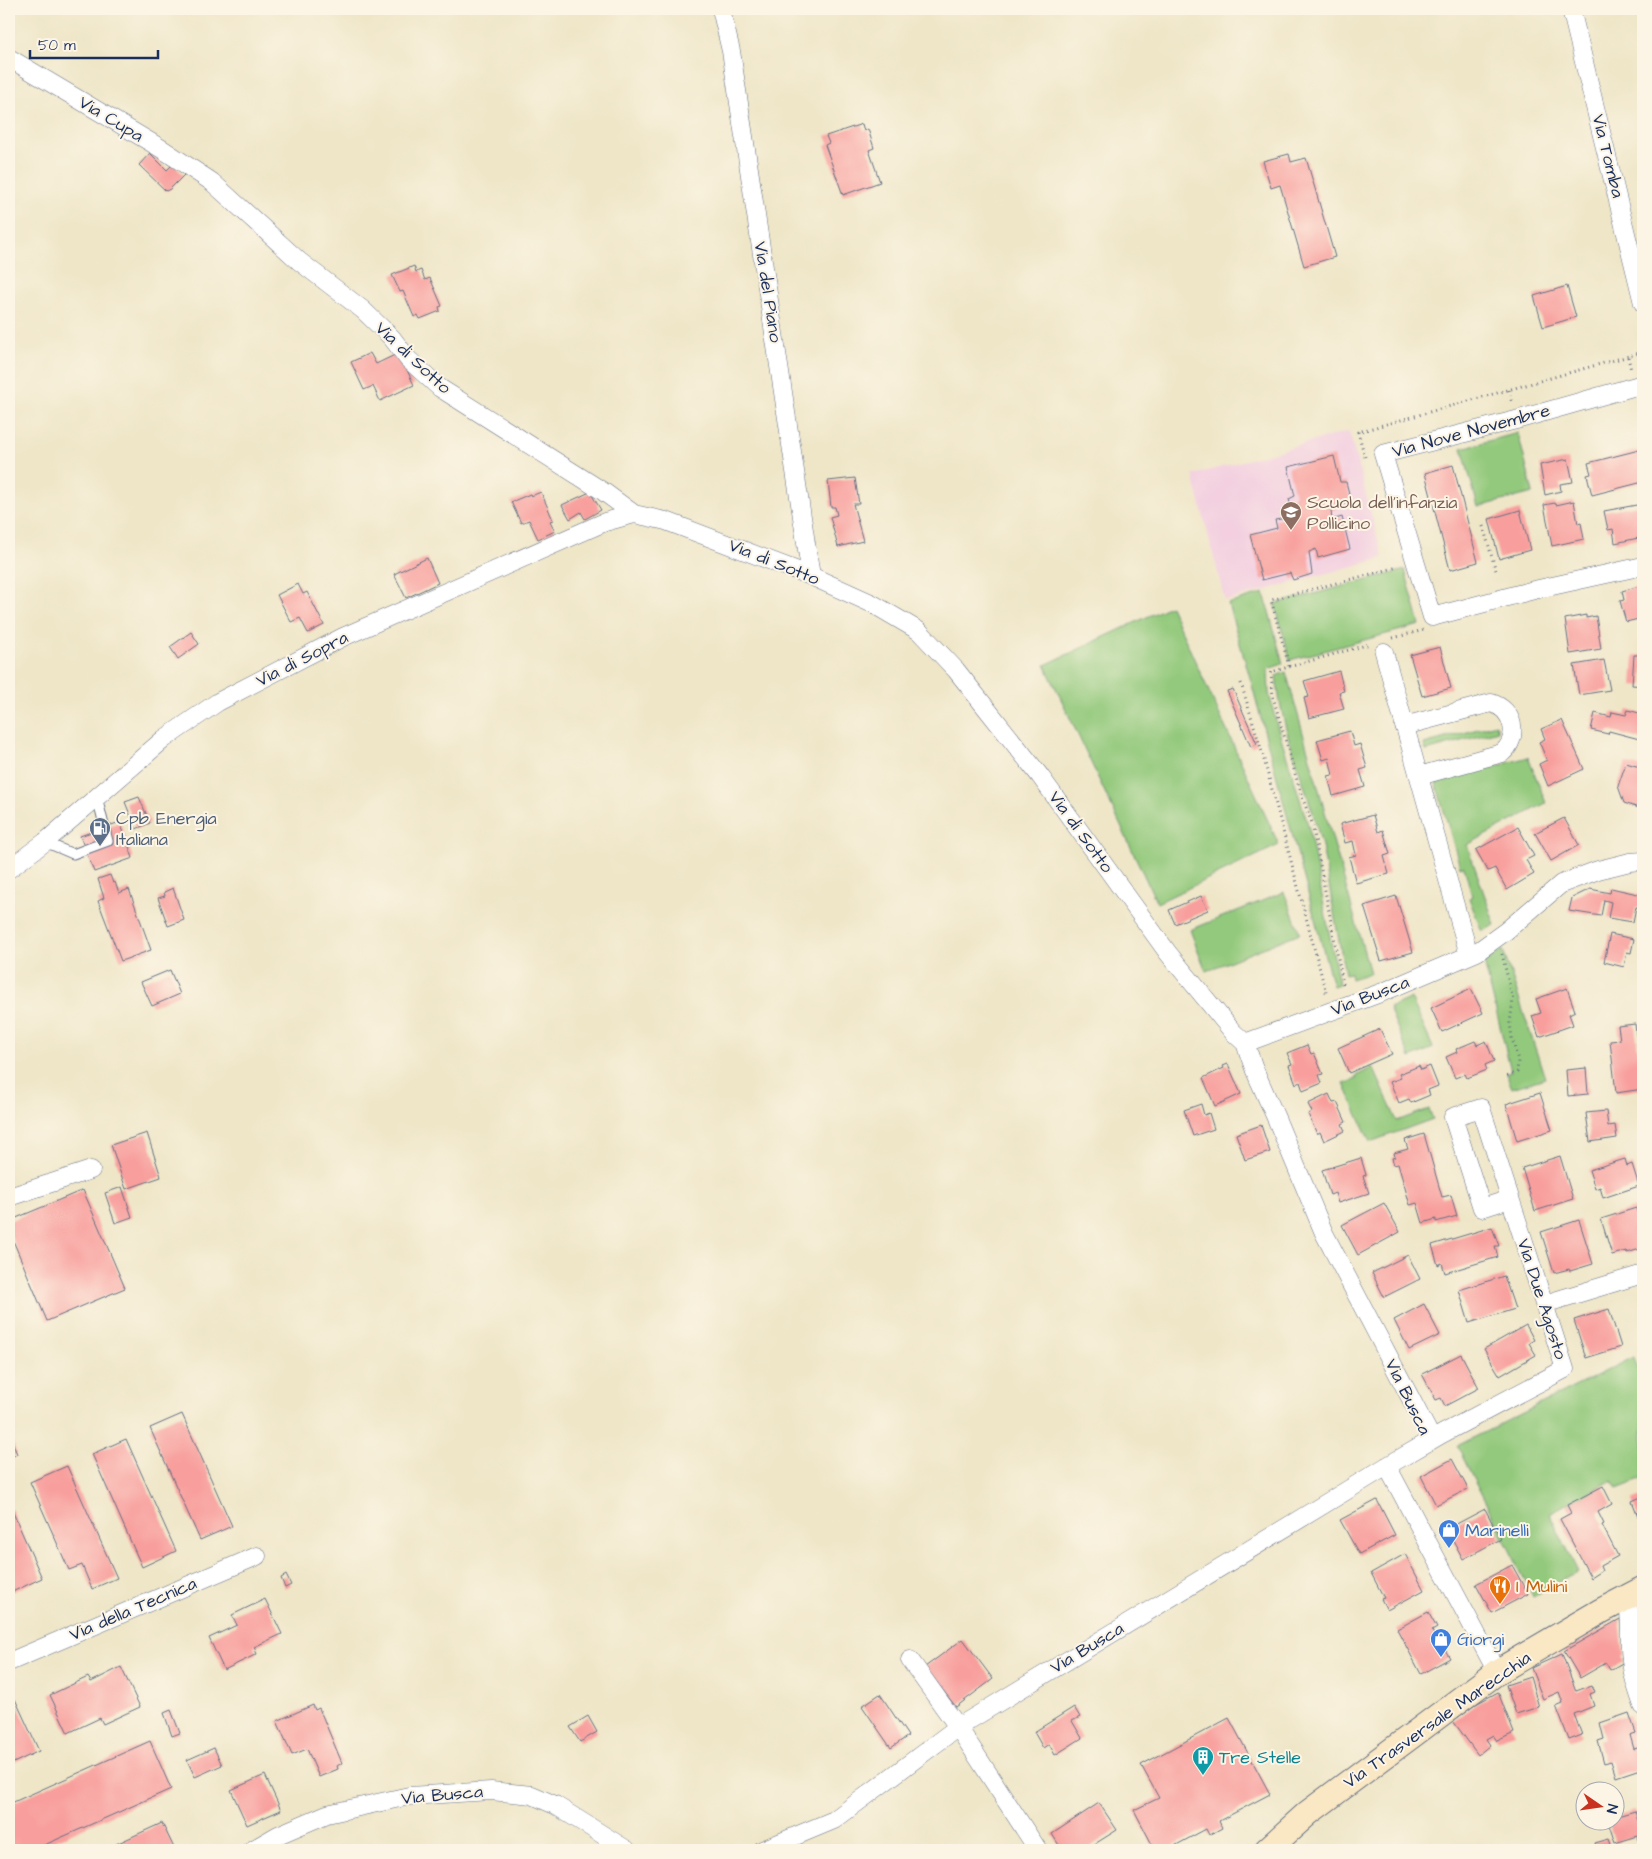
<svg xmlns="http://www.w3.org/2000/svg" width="1652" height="1859" font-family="'Architects Daughter',sans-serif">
<rect width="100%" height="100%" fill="#fcf5e5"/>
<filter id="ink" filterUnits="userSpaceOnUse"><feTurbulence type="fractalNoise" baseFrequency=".02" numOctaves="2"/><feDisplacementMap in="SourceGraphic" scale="10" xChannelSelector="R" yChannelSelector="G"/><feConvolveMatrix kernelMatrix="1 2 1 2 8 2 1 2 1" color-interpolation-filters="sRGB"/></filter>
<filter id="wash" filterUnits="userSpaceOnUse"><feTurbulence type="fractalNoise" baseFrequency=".0096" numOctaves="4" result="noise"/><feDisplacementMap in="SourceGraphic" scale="20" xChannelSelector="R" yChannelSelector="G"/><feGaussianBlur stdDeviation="1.12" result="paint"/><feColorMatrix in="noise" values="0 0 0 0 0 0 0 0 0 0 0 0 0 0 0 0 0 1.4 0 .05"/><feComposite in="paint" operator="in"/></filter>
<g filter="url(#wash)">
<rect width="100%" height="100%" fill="#efe6c8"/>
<path fill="#f3cfe0" d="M1349 431 1383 558 1225 601 1193 475Z"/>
<path fill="#93c97b" stroke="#577c6c" d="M1518 433 1533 493 1478 507 1462 448Z
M1405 570 1420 625 1290 660 1275 604Z
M1264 593 1283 664 1268 669 1269 693 1275 718 1309 828 1339 984 1333 986 1249 674 1228 604Z
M1170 606 1279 845 1157 903 1045 665Z
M1286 672 1370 973 1351 979 1350 973 1345 974 1322 846 1312 810 1286 729 1280 703 1276 676Z
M1496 724 1498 731 1426 751 1424 744Z
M1528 757 1546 803 1467 845 1495 925 1483 931 1481 930 1469 898 1472 896 1464 866 1460 867 1436 783Z
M1284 892 1300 933 1206 971 1190 930Z
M1503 950 1545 1078 1512 1088 1506 1074 1511 1071 1484 962Z
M1411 998 1433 1048 1410 1058 1389 1008Z
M1373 1067 1397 1121 1429 1109 1433 1119 1370 1142 1344 1084 1357 1079 1356 1076Z
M1634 1357 1643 1387V1479L1617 1489 1613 1480 1549 1513 1578 1572 1533 1596 1457 1446Z"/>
<g id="blocks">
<path fill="#f89f9d" d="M862 124 864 131 868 129 874 148 869 150 880 182 843 195 825 145 829 143 826 136Z
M150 153 167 170 173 164 184 175 170 189 166 191 139 165Z
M1289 154 1291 162 1306 158 1335 257 1304 266 1280 185 1271 188 1263 161Z
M414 266 416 272 421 270 425 280 430 278 442 306 439 307 440 311 420 319 418 315 414 317 403 291 400 292 392 275Z
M1567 286 1576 317 1543 327 1534 296Z
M370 353 376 364 399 353 414 385 380 401 373 386 364 390 351 362Z
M1643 449V482L1592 495 1587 475 1591 474 1588 463Z
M1334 456 1340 482H1346L1351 501 1331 511 1332 520 1342 517 1350 549 1318 558 1316 549 1309 552 1312 574 1293 580 1290 573 1262 580 1250 535 1277 528 1275 520 1293 517 1289 499 1295 496 1288 467Z
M1568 459 1573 482 1560 484 1561 491 1545 495 1540 465Z
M1453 465 1478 562 1450 570 1425 473Z
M855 478 859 504H853L863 541 838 547 830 517 837 515 835 507H831L828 481Z
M541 492 553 520 550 521 555 531 538 539 529 520 521 523 511 502 530 494 531 496Z
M590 492 601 510 585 519 581 512 570 519 562 505Z
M1574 501 1578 524 1581 523 1584 539 1552 546 1544 505 1555 503 1556 505Z
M1642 504 1643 537 1615 543 1613 529 1608 530 1604 511Z
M1520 510 1530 550 1499 559 1489 519Z
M427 558 438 583 406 598 394 574Z
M298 584 303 594 307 592 324 625 308 633 300 618 291 622 277 595Z
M1643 585V618L1626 622 1620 601 1624 600 1622 591Z
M1586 615V618L1596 616 1601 649 1570 654 1565 619Z
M191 632 199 644 178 659 170 647Z
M1440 647 1451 688 1422 696 1410 655Z
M1634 655H1643V686L1632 685Z
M1604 660 1610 690 1579 695 1574 665Z
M1339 671 1344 691 1339 692 1344 709 1309 718 1304 698 1309 697 1304 681Z
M1233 689 1257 744 1251 747 1227 691Z
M1628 710 1643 714V740L1609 731 1608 734 1591 730 1595 713 1611 717 1612 712 1626 715Z
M1562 720 1584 769 1548 786 1539 764 1547 760 1539 742 1545 739 1541 729Z
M1350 731 1354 746 1360 744 1367 768 1360 770 1365 787 1333 796 1328 776 1333 775 1329 758 1323 760 1317 740Z
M1626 763 1643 768V805L1639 808 1624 803 1618 786Z
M139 797 150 823 136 829 125 802Z
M1373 815 1378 832 1383 830 1390 854 1384 856 1389 874 1356 883 1349 857 1356 855 1353 841 1345 843 1340 824Z
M1564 818 1579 845 1551 861 1535 833Z
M120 822 133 858 94 872 80 836Z
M1518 827 1534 856 1526 860 1534 874 1507 890 1495 868 1488 871 1476 850Z
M110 875 113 883 115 882 119 893 129 889 151 950 121 961 98 901 104 898 98 879Z
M173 888 184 920 168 926 158 898 165 896 164 892Z
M1611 888 1642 895 1640 908 1636 907 1633 922 1608 918 1611 902 1604 900 1601 916 1569 911 1572 898 1590 889 1610 893Z
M1201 896 1208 910 1175 924 1169 910Z
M1396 896 1413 952 1381 961 1364 906Z
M1610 934 1634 939 1631 953 1627 952 1624 967 1604 962Z
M170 970 180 994 152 1006 141 982Z
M1567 988 1575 1011 1569 1014 1573 1025 1539 1037 1532 1016 1541 1013 1536 999Z
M1471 989 1483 1013 1442 1032 1431 1008Z
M1635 1024 1640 1068H1643V1089L1616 1093 1610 1041 1620 1040 1618 1026Z
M1380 1029 1392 1054 1349 1073 1338 1048Z
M1475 1041 1477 1045 1486 1041 1494 1061 1485 1065 1487 1070 1467 1078 1465 1074 1455 1078 1446 1057 1457 1052 1456 1049Z
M1307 1045 1311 1054 1314 1053 1323 1074 1319 1075 1322 1083 1303 1091 1300 1082 1296 1084 1289 1065 1292 1064 1287 1053Z
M1228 1064 1241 1094 1215 1106 1203 1078 1224 1068 1223 1066Z
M1419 1066 1421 1070 1430 1066 1438 1086 1428 1090 1430 1095 1411 1103 1409 1099 1399 1103 1390 1082 1401 1078 1399 1074Z
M1586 1068 1588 1094 1568 1096 1566 1070Z
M1540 1093 1552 1130 1517 1141 1506 1104Z
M1329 1094 1333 1103 1337 1102 1346 1122 1342 1124 1345 1131 1324 1141 1320 1132 1317 1134 1308 1114 1312 1112 1308 1104Z
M1201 1104 1204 1115 1209 1113 1214 1129 1193 1136 1184 1110Z
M1606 1111 1608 1126 1615 1125 1617 1138 1590 1142 1586 1113Z
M1261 1125 1270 1152 1245 1160 1236 1134Z
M147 1133 161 1177 126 1189 111 1145Z
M1424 1134 1442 1197 1451 1195 1457 1216 1436 1222V1219L1423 1223 1417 1203 1410 1205 1398 1164 1394 1165 1392 1158 1395 1157 1394 1153 1408 1149 1405 1140Z
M1560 1156 1573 1199 1535 1211 1522 1168Z
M1361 1158 1366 1175 1363 1176 1369 1193 1338 1203 1335 1193 1330 1195 1322 1170Z
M1625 1159 1627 1166 1632 1164 1639 1186 1603 1198 1600 1187 1595 1189 1589 1170Z
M122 1187 132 1217 115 1223 105 1193Z
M83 1190 125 1288 47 1321 9 1231V1221Z
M1384 1203 1400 1232 1358 1255 1342 1225Z
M1636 1208 1643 1229V1248L1627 1253 1626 1251 1612 1255 1601 1219Z
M1579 1220 1593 1264 1570 1271 1569 1269 1554 1273 1541 1232Z
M1492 1227 1499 1246H1495L1498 1257 1445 1273 1442 1263 1438 1265 1432 1245Z
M1408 1255 1420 1279 1384 1297 1372 1273Z
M1504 1276 1515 1309 1469 1323 1459 1290Z
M1424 1304 1440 1335 1409 1350 1394 1320Z
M1609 1309 1621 1347 1586 1358 1574 1320Z
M1526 1325 1534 1340 1529 1343 1536 1355 1500 1376 1484 1349Z
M1461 1354 1479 1388 1445 1406 1441 1398 1436 1400 1422 1374Z
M182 1414 232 1526 200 1540 150 1428Z
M9 1434 17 1454 9 1458Z
M126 1439 176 1551 142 1567 92 1454Z
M1452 1459 1468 1489 1436 1505 1421 1476Z
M67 1466 117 1578 92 1589 82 1565 69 1570 30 1482Z
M1603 1486 1612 1504 1598 1512 1604 1524 1602 1525 1618 1556 1600 1566 1602 1571 1591 1578 1560 1519 1571 1513 1567 1505Z
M1643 1496V1529L1632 1501Z
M1377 1500 1395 1535 1359 1554 1340 1520Z
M11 1508 42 1578 12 1592 9 1585V1509Z
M1485 1509 1501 1539 1463 1559 1447 1529Z
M1405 1554 1424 1590 1387 1610 1381 1599 1384 1598 1371 1573Z
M1512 1565 1528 1594 1492 1613 1476 1584Z
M286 1575 291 1585 285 1588 281 1578Z
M265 1599 282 1634 254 1647 257 1654 224 1670 209 1638 237 1625 232 1615Z
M1428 1612 1437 1628 1432 1631 1439 1644 1441 1643 1450 1658 1421 1674 1397 1629Z
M1620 1619 1624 1655 1621 1657 1624 1662 1610 1670 1606 1663 1580 1678 1564 1651Z
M963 1639 993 1679 956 1707 925 1667Z
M1562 1654 1576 1691 1592 1685 1595 1692 1590 1694 1594 1706 1574 1714 1582 1735 1569 1740 1556 1706 1563 1703 1559 1692 1543 1699 1531 1668Z
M121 1667 140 1707 103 1724 100 1718 68 1733 50 1695 88 1677 91 1682Z
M1530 1677 1539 1707 1516 1714 1506 1685Z
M1498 1692 1514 1733 1497 1741 1493 1735 1486 1739 1490 1745 1478 1755 1453 1721 1476 1704Z
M880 1694 908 1736 891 1748 862 1706Z
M15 1699 39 1751 9 1765V1701Z
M313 1705 315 1710 319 1708 342 1763 337 1766 338 1769 319 1777 307 1749 292 1755 277 1721Z
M1074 1707 1080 1717 1072 1721 1082 1738 1055 1755 1049 1744 1043 1748 1034 1732Z
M171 1710 180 1733 172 1736 164 1713Z
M1629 1713 1636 1733 1630 1735 1634 1749 1641 1747 1643 1756V1768L1616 1777 1611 1761 1604 1763 1598 1741 1604 1739 1600 1723Z
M588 1716 597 1732 580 1742 570 1727Z
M1229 1718 1270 1794 1219 1821 1222 1828 1209 1835 1206 1829 1167 1850H1155L1134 1810 1159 1798 1141 1765Z
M150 1741 171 1789 33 1850H9V1804Z
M214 1748 222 1765 195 1777 187 1760Z
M265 1775 281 1810 247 1825 231 1790Z
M1099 1803 1117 1830 1085 1850H1062L1052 1834Z
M1635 1811 1638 1821 1643 1820V1840L1639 1842 1638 1836 1615 1843 1608 1822H1614V1817Z
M162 1823 175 1850H103Z
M1608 1839 1612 1850H1596L1594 1843Z"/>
</g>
</g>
<g filter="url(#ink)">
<use href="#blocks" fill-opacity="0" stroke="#656f83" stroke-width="1"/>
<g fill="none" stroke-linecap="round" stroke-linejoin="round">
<g stroke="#656f83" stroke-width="11">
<path id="lane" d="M45 842 73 854 108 841 97 797"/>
</g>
<g stroke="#656f83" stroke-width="19">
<path id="street" d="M721 9 731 51 811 576
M1571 9 1643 303
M9 58 162 149 212 182 299 261 363 310 392 338 408 359 440 388 604 492 634 514 666 521 811 576 873 604 919 631 956 670 1040 776 1168 953 1233 1032 1245 1043 1255 1071 1276 1118 1324 1233 1432 1439
M1643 384 1516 420 1383 454 1432 617 1534 590 1643 566
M1384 652 1469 955
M1404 726 1491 703C1514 709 1520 738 1502 753L1419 776
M9 869 45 842 164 739 218 702 343 637 605 522 634 514
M1245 1043 1383 992 1477 952 1506 931 1561 884 1598 870 1630 862 1643 861
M9 1197 91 1170
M1544 1304 1643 1274
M1387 1466 1497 1672
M1627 1597C1632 1618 1628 1639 1631 1660 1632 1676 1638 1691 1643 1706
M910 1660 958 1727 1038 1850
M9 1662 257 1556
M252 1850 278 1835 327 1814 409 1796 491 1791 532 1795 555 1805 627 1850
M762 1850 834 1820 958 1727 1387 1466 1442 1434 1565 1369 1481 1108 1453 1117 1482 1208 1510 1199"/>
</g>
<g stroke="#656f83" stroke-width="27">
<path id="secondary" d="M1267 1850 1308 1813 1497 1672 1601 1611 1643 1589"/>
</g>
<path stroke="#656f83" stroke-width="3" stroke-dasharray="1 4" stroke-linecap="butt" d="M1628 357 1631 370
M1509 390 1512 404
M1365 457 1358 432 1643 352
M1483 526 1496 571
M1393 638 1424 630
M1289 666 1271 600 1398 567
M1241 683 1262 752 1327 996
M1502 954 1513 1000 1510 1023 1512 1038 1518 1061 1517 1072 1505 1077
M1343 984 1312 823 1301 794 1273 697 1271 672 1370 644"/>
<use href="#lane" stroke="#fff" stroke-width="9"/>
<use href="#street" stroke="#fff" stroke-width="18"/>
<use href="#secondary" stroke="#fae7c3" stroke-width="25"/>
</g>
</g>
<defs>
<g id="school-pin" transform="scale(1.125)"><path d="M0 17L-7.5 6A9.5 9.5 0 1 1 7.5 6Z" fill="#8d6e63" stroke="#fcf5e5"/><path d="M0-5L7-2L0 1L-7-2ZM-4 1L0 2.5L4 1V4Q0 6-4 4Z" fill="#fff"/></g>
<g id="fuel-pin" transform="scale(1.125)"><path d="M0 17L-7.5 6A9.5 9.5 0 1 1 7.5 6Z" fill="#5c6f8a" stroke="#fcf5e5"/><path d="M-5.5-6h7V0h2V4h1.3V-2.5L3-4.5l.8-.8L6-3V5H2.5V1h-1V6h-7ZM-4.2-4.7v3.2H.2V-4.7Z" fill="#fff"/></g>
<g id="shop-pin" transform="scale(1.125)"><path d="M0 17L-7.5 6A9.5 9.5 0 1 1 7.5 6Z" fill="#3f7fe0" stroke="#fcf5e5"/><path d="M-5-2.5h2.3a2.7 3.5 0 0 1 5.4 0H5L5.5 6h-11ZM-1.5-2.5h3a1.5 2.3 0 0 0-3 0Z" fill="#fff"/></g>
<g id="restaurant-pin" transform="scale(1.125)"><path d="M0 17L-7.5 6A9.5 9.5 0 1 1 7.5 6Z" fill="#e8710a" stroke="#fcf5e5"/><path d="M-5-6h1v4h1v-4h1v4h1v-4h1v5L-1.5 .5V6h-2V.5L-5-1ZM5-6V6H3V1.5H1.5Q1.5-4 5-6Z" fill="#fff"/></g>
<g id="building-pin" transform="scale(1.125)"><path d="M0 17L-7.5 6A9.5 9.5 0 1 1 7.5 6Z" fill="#0f9aa8" stroke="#fcf5e5"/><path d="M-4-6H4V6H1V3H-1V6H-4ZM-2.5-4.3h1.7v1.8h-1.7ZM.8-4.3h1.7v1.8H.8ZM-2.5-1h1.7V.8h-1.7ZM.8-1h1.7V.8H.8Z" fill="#fff"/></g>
</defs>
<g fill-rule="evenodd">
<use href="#school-pin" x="1291" y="512"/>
<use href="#fuel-pin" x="100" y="828"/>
<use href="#shop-pin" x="1449" y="1530"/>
<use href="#restaurant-pin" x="1500" y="1586"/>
<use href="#shop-pin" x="1441" y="1639"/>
<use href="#building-pin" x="1203" y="1757"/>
</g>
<g text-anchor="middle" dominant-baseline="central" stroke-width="4" stroke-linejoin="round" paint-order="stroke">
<g font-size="18" fill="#1b2f5e" stroke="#fcf5e5">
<text transform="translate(111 119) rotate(31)">Via Cupa</text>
<text transform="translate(1608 156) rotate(76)">Via Tomba</text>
<text transform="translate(768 292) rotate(81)">Via del Piano</text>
<text transform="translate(413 358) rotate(43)">Via di Sotto</text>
<text transform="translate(1471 431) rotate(-15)">Via Nove Novembre</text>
<text transform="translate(774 562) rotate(22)">Via di Sotto</text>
<text transform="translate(302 659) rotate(-27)">Via di Sopra</text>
<text transform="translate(1081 832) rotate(54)">Via di Sotto</text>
<text transform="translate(1370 996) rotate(-21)">Via Busca</text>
<text transform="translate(1542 1299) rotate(72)">Via Due Agosto</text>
<text transform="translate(1408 1397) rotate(64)">Via Busca</text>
<text transform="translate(133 1609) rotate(-23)">Via della Tecnica</text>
<text transform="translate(1087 1648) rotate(-31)">Via Busca</text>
<text transform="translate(1437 1720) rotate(-35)">Via Trasversale Marecchia</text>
<text transform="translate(442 1795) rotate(-5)">Via Busca</text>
</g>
<g font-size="18" fill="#785e54" stroke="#fcf5e5" text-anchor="start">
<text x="1307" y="502">Scuola dell'infanzia<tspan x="1307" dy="21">Pollicino</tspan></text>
</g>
<g font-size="18" fill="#4e5e75" stroke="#fcf5e5" text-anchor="start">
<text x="116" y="818">Cpb Energia<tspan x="116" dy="21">Italiana</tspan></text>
</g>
<g font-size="18" fill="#366cbe" stroke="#fcf5e5" text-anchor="start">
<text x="1465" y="1530">Marinelli</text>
<text x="1457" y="1639">Giorgi</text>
</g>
<g font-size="18" fill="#c56008" stroke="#fcf5e5" text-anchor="start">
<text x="1516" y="1586">I Mulini</text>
</g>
<g font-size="18" fill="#0d838f" stroke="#fcf5e5" text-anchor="start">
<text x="1219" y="1757">Tre Stelle</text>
</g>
</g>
<rect width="1652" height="1859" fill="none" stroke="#fcf5e5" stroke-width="30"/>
<g transform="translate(1600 1806) rotate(103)"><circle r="24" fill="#fcf5e5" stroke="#a2a6af"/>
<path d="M0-4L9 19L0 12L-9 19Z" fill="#c8321e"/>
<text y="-8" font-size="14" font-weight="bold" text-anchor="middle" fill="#1b2f5e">N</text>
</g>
<path d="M30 50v8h128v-8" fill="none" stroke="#1b2f5e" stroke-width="2.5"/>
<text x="38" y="50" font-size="15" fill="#1b2f5e" stroke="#fcf5e5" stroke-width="4" paint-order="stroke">50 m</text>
</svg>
